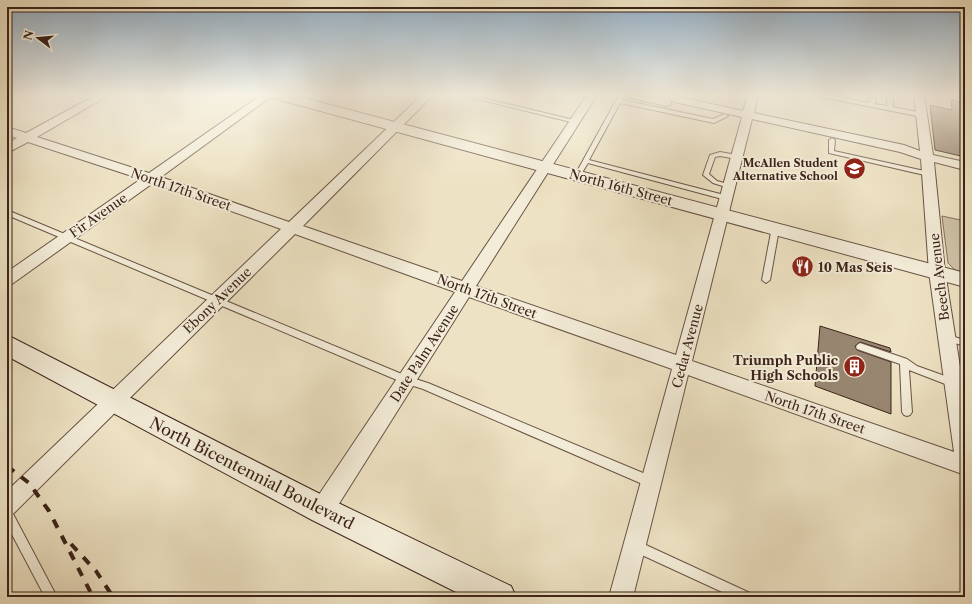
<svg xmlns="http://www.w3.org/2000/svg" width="972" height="604" font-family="'Libre Caslon Text',serif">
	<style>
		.green { fill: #cfc2a6; stroke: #857260 }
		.building { fill: #988671; stroke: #3b2319 }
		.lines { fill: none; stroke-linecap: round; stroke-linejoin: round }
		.service-casing { stroke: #685344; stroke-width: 2 }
		.minor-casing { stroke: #685344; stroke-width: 2 }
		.tertiary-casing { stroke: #685344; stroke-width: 2 }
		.secondary-casing { stroke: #3b2319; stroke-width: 2 }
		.service { fill: #f3ecd8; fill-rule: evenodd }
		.minor { fill: #f3ecd8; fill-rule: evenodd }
		.tertiary { fill: #f3ecd8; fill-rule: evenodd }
		.secondary { fill: #f3ecd8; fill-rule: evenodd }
		.rail { stroke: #3b2319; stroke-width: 4; stroke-dasharray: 9 9; stroke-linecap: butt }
		.labels { text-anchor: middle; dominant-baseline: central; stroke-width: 4; stroke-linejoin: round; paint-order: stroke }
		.far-poi-label { font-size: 11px; font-weight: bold; fill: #3b2319; stroke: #f3ecd8; text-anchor: end }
		.street-label { font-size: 13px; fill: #3b2319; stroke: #f3ecd8 }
		.poi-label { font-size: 13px; font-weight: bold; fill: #3b2319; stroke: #f3ecd8; text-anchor: start }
		.near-street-label { font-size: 16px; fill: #3b2319; stroke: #f3ecd8 }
	</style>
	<rect width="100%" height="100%" fill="#ede2c3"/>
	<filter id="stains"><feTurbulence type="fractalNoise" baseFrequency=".005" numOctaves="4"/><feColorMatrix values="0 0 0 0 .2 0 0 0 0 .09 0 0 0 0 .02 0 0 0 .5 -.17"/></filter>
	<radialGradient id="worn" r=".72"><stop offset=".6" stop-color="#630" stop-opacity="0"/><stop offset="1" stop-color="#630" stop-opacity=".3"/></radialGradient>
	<polygon class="green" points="942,216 965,221 965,272 955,270 948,263"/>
	<g class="building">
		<polygon points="951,100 965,103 965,157 935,150 930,105 952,110"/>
		<polygon points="820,326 890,348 891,352 860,342 855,346 857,350 891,362 891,414 815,386"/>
	</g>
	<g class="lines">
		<defs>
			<g id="service">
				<polygon points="461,95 470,95 578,121 575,123"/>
				<polygon points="619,95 625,95 622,100 713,119 725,114 728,116 714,123 620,103 589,160 728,196 728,200 726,200 588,163 580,176 576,176 575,175"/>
				<polygon points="819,95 829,95 869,103 869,95 875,95 875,104 887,106 887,95 893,95 893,107 922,113 925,115 922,117 822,97"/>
				<polygon points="956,95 965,96 965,100 957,96"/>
				<polygon points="832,138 835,140 834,151 929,172 932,174 929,176 829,153 829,140"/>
				<polygon points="720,152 737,155 740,157 737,159 720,156 715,157 709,174 717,181 731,185 731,187 729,188 713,183 703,175 710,155"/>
				<polygon points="7,210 409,377 428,383 655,478 656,482 655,486 651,487 647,486 423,389 404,383 7,215"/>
				<polygon points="772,227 778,227 779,229 770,280 766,283 762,280"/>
				<polygon points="947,335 965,340 965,346 944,340 943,338 944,336"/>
				<polygon points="860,343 907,359 917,366 956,380 958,383 956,386 953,387 909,370 912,412 910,415 907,416 904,415 902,412 900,364 857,349 856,347 857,345"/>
				<polygon points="7,509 11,510 57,597 45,597 7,525"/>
				<polygon points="635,540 750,593 752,597 733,597 631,550 629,546 631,542"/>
			</g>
			<path id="minor" d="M 96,95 L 109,95 L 37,137 L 149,173 L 261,95 L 273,95 L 161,177 L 289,222 L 422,95 L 433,95 L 303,226 L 462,281 L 587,95 L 597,95 L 476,286 L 676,355 L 742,117 L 670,101 L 671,103 L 670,105 L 666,106 L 626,97 L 625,95 L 653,97 L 652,95 L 671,95 L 743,111 L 748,95 L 758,95 L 754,113 L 904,145 L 920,151 L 914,95 L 924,95 L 933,155 L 965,162 L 965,170 L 934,162 L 945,272 L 965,398 L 965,475 L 688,375 L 633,597 L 609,597 L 672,369 L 469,297 L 330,518 L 322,521 L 314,518 L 311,510 L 314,502 L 455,292 L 295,234 L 14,513 L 7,517 L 7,491 L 281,229 L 153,183 L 12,284 L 7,286 L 7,272 L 141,179 L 28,142 L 7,153 L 7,144 L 17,138 L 7,135 L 7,127 L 26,133 ZM 752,119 L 900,152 L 921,159 L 929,272 L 954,452 L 692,361 Z"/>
			<polygon id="tertiary" points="271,95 293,95 965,273 965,287 273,98"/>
			<polygon id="secondary" points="7,335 332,500 511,586 516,597 466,597 312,520 7,356"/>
		</defs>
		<use href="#service" class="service-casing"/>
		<use href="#minor" class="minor-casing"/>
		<use href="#tertiary" class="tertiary-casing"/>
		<use href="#secondary" class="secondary-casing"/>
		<use href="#service" class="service"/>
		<use href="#minor" class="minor"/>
		<use href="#tertiary" class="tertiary"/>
		<use href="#secondary" class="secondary"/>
		<g class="rail">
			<polyline points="7,466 29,483 49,511 93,597"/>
			<polyline points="71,544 96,571 113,597"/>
		</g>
	</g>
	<linearGradient id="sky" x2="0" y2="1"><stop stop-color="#91acc2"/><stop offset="0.53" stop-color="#f7f2e4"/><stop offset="1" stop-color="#f7f2e4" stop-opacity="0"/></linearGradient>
	<rect width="972" height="179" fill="url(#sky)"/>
	<defs>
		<symbol id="school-disc" viewBox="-11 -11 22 22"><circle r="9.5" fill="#8f2418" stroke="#f3ecd8"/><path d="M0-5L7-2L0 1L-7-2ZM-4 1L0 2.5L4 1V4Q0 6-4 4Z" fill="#fff"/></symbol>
		<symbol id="restaurant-disc" viewBox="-11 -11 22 22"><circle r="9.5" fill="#8f2418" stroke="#f3ecd8"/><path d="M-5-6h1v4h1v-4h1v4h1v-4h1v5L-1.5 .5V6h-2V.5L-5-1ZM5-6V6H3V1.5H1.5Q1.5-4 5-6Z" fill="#fff"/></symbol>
		<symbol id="building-disc" viewBox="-11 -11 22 22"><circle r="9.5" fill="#8f2418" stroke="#f3ecd8"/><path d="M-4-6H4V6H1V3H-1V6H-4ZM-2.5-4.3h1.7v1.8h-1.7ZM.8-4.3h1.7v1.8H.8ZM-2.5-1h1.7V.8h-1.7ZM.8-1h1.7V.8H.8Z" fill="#fff"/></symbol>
	</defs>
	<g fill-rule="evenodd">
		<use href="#school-disc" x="842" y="156" width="25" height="25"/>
		<use href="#restaurant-disc" x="790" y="254" width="25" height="25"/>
		<use href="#building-disc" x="842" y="354" width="25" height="25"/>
	</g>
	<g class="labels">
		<g class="far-poi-label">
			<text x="838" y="163">McAllen Student<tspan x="838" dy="13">Alternative School</tspan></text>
		</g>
		<g class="street-label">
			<text transform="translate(621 187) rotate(15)">North 16th Street</text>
			<text transform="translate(181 189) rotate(19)">North 17th Street</text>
			<text transform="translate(98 215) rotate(-35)">Fir Avenue</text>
			<text transform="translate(939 277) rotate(-97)">Beech Avenue</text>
			<text transform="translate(487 296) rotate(20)">North 17th Street</text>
			<text transform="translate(217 300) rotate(-44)">Ebony Avenue</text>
			<text transform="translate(687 346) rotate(-75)">Cedar Avenue</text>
			<text transform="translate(424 353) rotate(-57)">Date Palm Avenue</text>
			<text transform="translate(815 412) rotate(19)">North 17th Street</text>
		</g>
		<g class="poi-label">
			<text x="818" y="267">10 Mas Seis</text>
			<text x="838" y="360" text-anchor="end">Triumph Public<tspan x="838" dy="15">High Schools</tspan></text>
		</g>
		<g class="near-street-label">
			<text transform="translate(252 473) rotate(27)">North Bicentennial Boulevard</text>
		</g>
	</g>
	<rect width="972" height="604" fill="none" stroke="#ede2c3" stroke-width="24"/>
	<rect x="8" y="8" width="956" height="588" fill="none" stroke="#3b2319" stroke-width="2"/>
	<rect x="12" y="12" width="948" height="580" fill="none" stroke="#3b2319"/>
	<g transform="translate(38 38) rotate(286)" stroke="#f3ecd8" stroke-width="3" paint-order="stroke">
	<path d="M0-3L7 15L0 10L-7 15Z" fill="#3b2319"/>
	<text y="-6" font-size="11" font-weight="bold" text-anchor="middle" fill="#3b2319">N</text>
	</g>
	<rect width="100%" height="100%" filter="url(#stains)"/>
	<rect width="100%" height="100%" fill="url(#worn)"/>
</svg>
